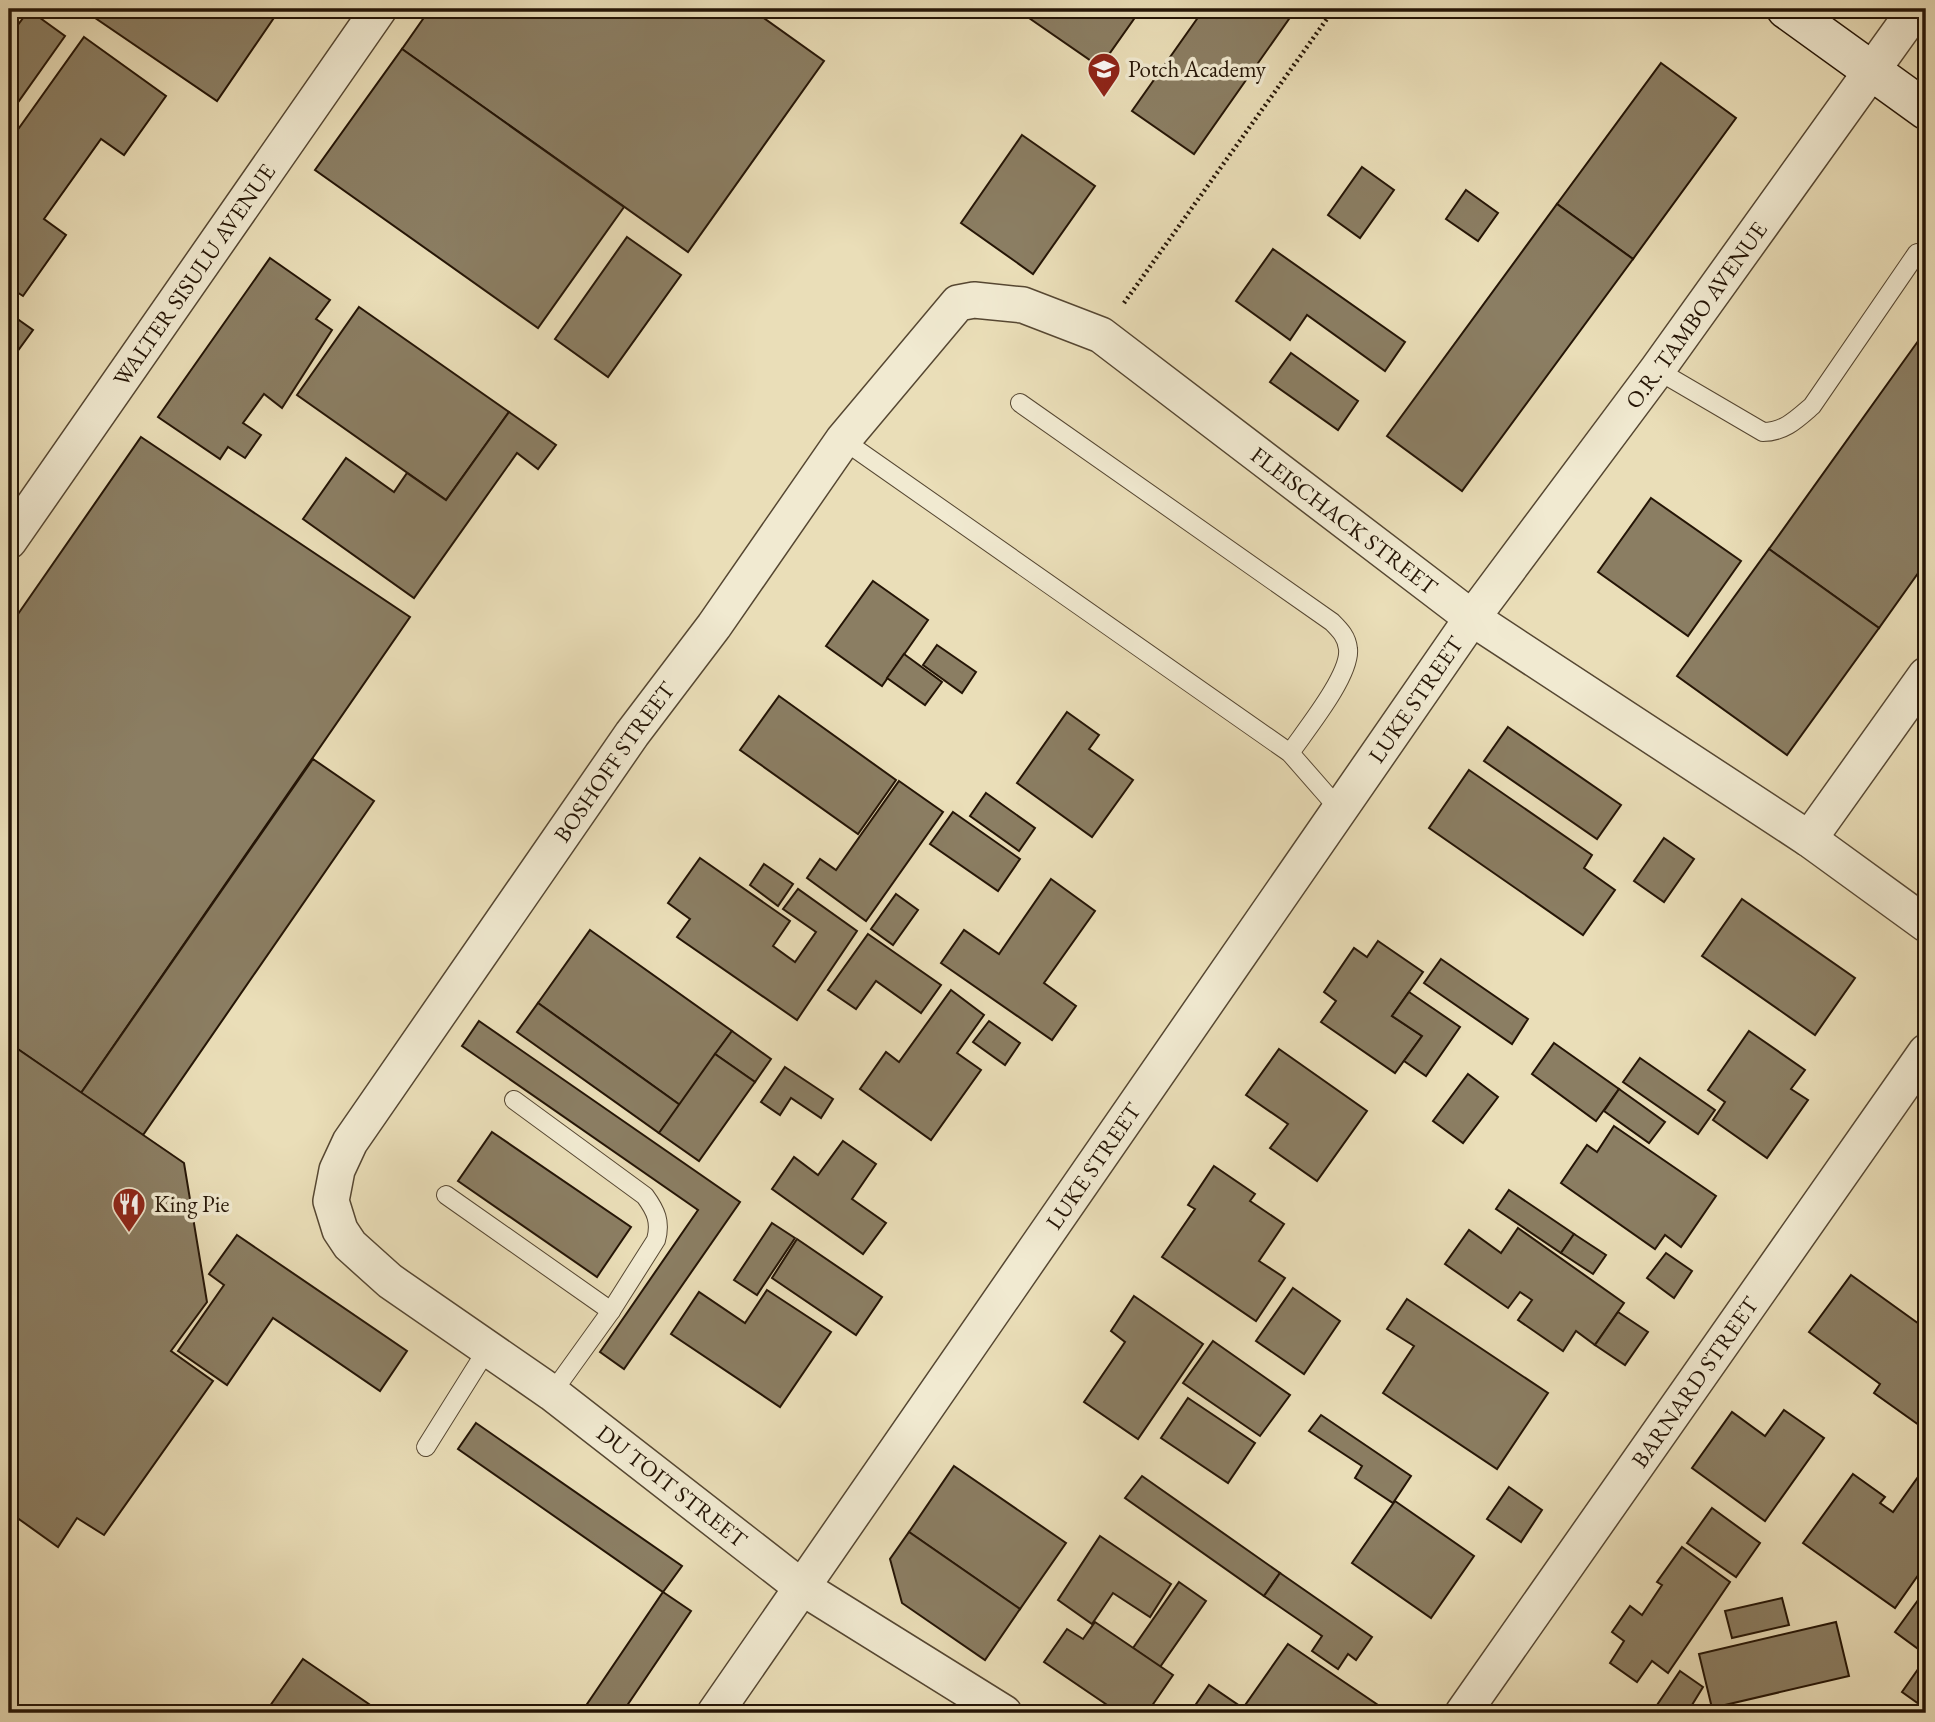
<svg xmlns="http://www.w3.org/2000/svg" width="1935" height="1722" font-family="'EB Garamond',serif">
	<style>
		.building { fill: #8b7e63; stroke: #251506; stroke-width: 2 }
		.lines { fill: none; stroke-linecap: round; stroke-linejoin: round }
		.lane-casing { stroke: #564732; stroke-width: 20 }
		.street-casing { stroke: #564732; stroke-width: 38 }
		.secondary-casing { stroke: #251506; stroke-width: 41 }
		.path { stroke: #251506; stroke-width: 4.5; stroke-dasharray: 2 3.5; stroke-linecap: butt }
		.lane { stroke: #f1ead1; stroke-width: 18 }
		.street { stroke: #f1ead1; stroke-width: 35 }
		.secondary { stroke: #f1ead1; stroke-width: 38 }
		.labels { text-anchor: middle; dominant-baseline: central; stroke-width: 7; stroke-linejoin: round; paint-order: stroke }
		.poi-label { font-size: 23px; fill: #251506; stroke: #f1ead1; text-anchor: start }
		.street-label { font-size: 23px; fill: #251506; stroke: #f1ead1 }
	</style>
	<rect width="100%" height="100%" fill="#eadeb8"/>
	<filter id="stains"><feTurbulence type="fractalNoise" baseFrequency=".00286" numOctaves="4"/><feColorMatrix values="0 0 0 0 .2 0 0 0 0 .09 0 0 0 0 .02 0 0 0 .5 -.17"/></filter>
	<radialGradient id="worn" r=".72"><stop offset=".6" stop-color="#630" stop-opacity="0"/><stop offset="1" stop-color="#630" stop-opacity=".3"/></radialGradient>
	<g class="building">
		<polygon points="82,9 280,9 217,101"/>
		<polygon points="430,9 751,9 824,61 688,252 402,49"/>
		<polygon points="1035,9 1141,9 1100,67 1029,18"/>
		<polygon points="1204,9 1296,9 1194,154 1132,111"/>
		<polygon points="29,10 65,36 9,115 9,37"/>
		<polygon points="84,37 166,96 124,155 101,139 44,219 66,235 23,296 9,287 9,142"/>
		<polygon points="402,49 624,207 538,328 315,170"/>
		<polygon points="1661,63 1736,118 1633,259 1557,204"/>
		<polygon points="1022,135 1095,186 1033,274 961,223"/>
		<polygon points="1362,167 1394,190 1360,238 1328,215"/>
		<polygon points="1466,190 1498,213 1478,241 1446,219"/>
		<polygon points="1557,204 1633,259 1462,491 1387,436"/>
		<polygon points="627,237 681,275 608,377 555,339"/>
		<polygon points="1273,249 1405,342 1385,371 1307,315 1290,340 1236,301"/>
		<polygon points="270,258 330,300 316,319 332,330 282,408 264,394 243,423 261,435 245,458 228,447 220,459 158,417"/>
		<polygon points="359,307 509,412 446,500 297,395"/>
		<polygon points="9,313 33,330 9,363"/>
		<polygon points="1926,330 1926,562 1879,628 1769,549"/>
		<polygon points="1291,353 1358,401 1338,430 1270,382"/>
		<polygon points="509,412 556,445 538,469 517,453 414,598 303,519 346,458 394,492 407,473 446,500"/>
		<polygon points="141,437 410,617 81,1093 9,1043 9,627"/>
		<polygon points="1651,498 1741,561 1688,636 1598,572"/>
		<polygon points="1769,549 1879,628 1787,755 1677,676"/>
		<polygon points="873,581 928,620 882,686 826,646"/>
		<polygon points="937,645 976,672 962,693 923,665"/>
		<polygon points="904,654 942,682 925,705 887,678"/>
		<polygon points="779,696 896,780 858,834 740,750"/>
		<polygon points="1067,712 1099,735 1089,749 1133,780 1092,837 1017,783"/>
		<polygon points="1508,727 1621,805 1597,839 1484,761"/>
		<polygon points="313,759 374,801 143,1135 81,1093"/>
		<polygon points="1469,770 1592,855 1584,868 1615,890 1583,935 1429,828"/>
		<polygon points="899,781 943,812 866,921 807,878 820,859 836,870"/>
		<polygon points="986,793 1035,828 1019,851 970,816"/>
		<polygon points="953,812 1020,859 998,891 930,844"/>
		<polygon points="1664,838 1694,859 1664,902 1634,881"/>
		<polygon points="700,858 790,921 773,946 795,962 816,932 783,909 798,889 857,931 797,1020 677,937 690,919 668,903"/>
		<polygon points="764,864 793,884 778,906 750,885"/>
		<polygon points="1051,879 1095,911 1044,983 1076,1006 1052,1040 941,963 964,930 999,954"/>
		<polygon points="896,894 918,910 893,945 871,929"/>
		<polygon points="1742,899 1855,978 1815,1035 1702,956"/>
		<polygon points="590,930 732,1031 680,1105 538,1003"/>
		<polygon points="868,934 941,985 921,1013 876,981 856,1009 828,990"/>
		<polygon points="1378,941 1423,972 1392,1016 1422,1036 1395,1073 1321,1022 1336,1001 1324,992 1354,948 1367,957"/>
		<polygon points="1441,959 1528,1019 1512,1044 1424,983"/>
		<polygon points="951,990 984,1015 957,1053 981,1070 931,1140 860,1089 886,1052 899,1062"/>
		<polygon points="1409,992 1460,1027 1426,1076 1404,1061 1422,1036 1392,1016"/>
		<polygon points="538,1003 680,1105 659,1133 517,1032"/>
		<polygon points="479,1021 740,1202 624,1369 600,1352 698,1210 462,1046"/>
		<polygon points="989,1021 1020,1043 1005,1065 973,1042"/>
		<polygon points="732,1031 771,1059 755,1082 715,1054"/>
		<polygon points="1749,1031 1805,1070 1791,1089 1808,1100 1767,1158 1713,1120 1725,1102 1708,1090"/>
		<polygon points="9,1043 184,1163 207,1302 171,1351 213,1381 104,1535 77,1518 58,1547 9,1512"/>
		<polygon points="1554,1043 1619,1089 1596,1121 1532,1074"/>
		<polygon points="1279,1049 1367,1111 1317,1181 1270,1148 1288,1124 1246,1095"/>
		<polygon points="715,1054 755,1082 699,1161 659,1133"/>
		<polygon points="1640,1058 1715,1110 1698,1134 1623,1082"/>
		<polygon points="785,1067 833,1099 821,1118 791,1098 780,1115 761,1102"/>
		<polygon points="1468,1074 1498,1097 1463,1143 1433,1121"/>
		<polygon points="1619,1089 1665,1122 1649,1143 1604,1111"/>
		<polygon points="1614,1126 1716,1196 1681,1247 1665,1235 1655,1249 1561,1183 1587,1145 1597,1152"/>
		<polygon points="492,1132 631,1227 597,1277 458,1181"/>
		<polygon points="843,1141 876,1164 852,1199 886,1223 863,1254 772,1189 794,1157 818,1175"/>
		<polygon points="1214,1166 1255,1194 1250,1201 1284,1224 1259,1261 1285,1278 1256,1321 1162,1257 1195,1209 1188,1205"/>
		<polygon points="1509,1190 1574,1234 1561,1253 1496,1209"/>
		<polygon points="772,1223 795,1238 757,1295 734,1280"/>
		<polygon points="1518,1228 1624,1303 1595,1345 1576,1331 1563,1351 1518,1320 1532,1300 1520,1292 1508,1308 1445,1264 1469,1230 1501,1253"/>
		<polygon points="1574,1234 1606,1255 1593,1274 1561,1253"/>
		<polygon points="237,1235 407,1351 380,1391 273,1318 227,1385 178,1351 224,1285 209,1274"/>
		<polygon points="797,1239 882,1297 856,1335 772,1278"/>
		<polygon points="1666,1253 1692,1271 1674,1298 1647,1278"/>
		<polygon points="1851,1275 1926,1329 1926,1430 1874,1393 1880,1384 1809,1332"/>
		<polygon points="1293,1288 1340,1321 1304,1374 1256,1341"/>
		<polygon points="767,1290 831,1332 780,1407 671,1334 699,1292 745,1323"/>
		<polygon points="1134,1296 1203,1344 1138,1439 1084,1402 1125,1342 1111,1331"/>
		<polygon points="1407,1299 1548,1393 1497,1469 1383,1393 1414,1346 1387,1329"/>
		<polygon points="1618,1312 1648,1332 1625,1365 1595,1345"/>
		<polygon points="1213,1341 1290,1395 1260,1436 1183,1383"/>
		<polygon points="1188,1398 1255,1443 1228,1483 1161,1438"/>
		<polygon points="1784,1410 1824,1438 1765,1521 1692,1468 1732,1412 1765,1436"/>
		<polygon points="1321,1415 1411,1476 1393,1503 1355,1478 1362,1466 1309,1431"/>
		<polygon points="476,1423 682,1566 663,1592 458,1449"/>
		<polygon points="954,1466 1066,1543 1020,1609 909,1532"/>
		<polygon points="1853,1474 1885,1497 1880,1503 1893,1512 1918,1477 1926,1483 1926,1564 1895,1608 1803,1543"/>
		<polygon points="1142,1476 1280,1573 1264,1596 1125,1498"/>
		<polygon points="1509,1487 1542,1510 1521,1542 1487,1519"/>
		<polygon points="1395,1501 1474,1556 1431,1618 1352,1563"/>
		<polygon points="1712,1508 1760,1543 1736,1577 1687,1543"/>
		<polygon points="909,1532 1020,1609 985,1660 902,1603 890,1559"/>
		<polygon points="1100,1536 1171,1584 1150,1617 1113,1593 1092,1624 1058,1600"/>
		<polygon points="1682,1547 1730,1582 1668,1673 1652,1661 1637,1682 1610,1663 1624,1641 1612,1632 1630,1606 1642,1615 1662,1585 1657,1582"/>
		<polygon points="1280,1573 1372,1637 1356,1660 1348,1654 1338,1669 1312,1651 1322,1636 1264,1596"/>
		<polygon points="1179,1582 1206,1601 1160,1667 1133,1648"/>
		<polygon points="1926,1589 1926,1644 1921,1651 1895,1632"/>
		<polygon points="663,1592 691,1611 622,1713 581,1713"/>
		<polygon points="1782,1598 1789,1625 1732,1638 1725,1611"/>
		<polygon points="1095,1622 1173,1675 1147,1713 1119,1713 1044,1662 1067,1629 1083,1639"/>
		<polygon points="1836,1622 1849,1676 1712,1708 1699,1654"/>
		<polygon points="1288,1644 1378,1705 1372,1713 1190,1713 1209,1685 1243,1708"/>
		<polygon points="303,1659 382,1713 265,1713"/>
		<polygon points="1923,1662 1926,1664 1926,1709 1902,1692"/>
		<polygon points="1680,1671 1703,1687 1692,1705 1704,1713 1656,1713 1653,1711"/>
	</g>
	<g class="lines">
		<defs>
			<g id="lane">
				<path d="M 1657,370 L 1763,432 C 1784,432 1797,419 1812,406 L 1917,253"/>
				<path d="M 1020,403 L 1332,622 C 1340,630 1347,637 1348,649 C 1351,675 1305,731 1290,753"/>
				<polyline points="843,440 1290,753 1339,809"/>
				<path d="M 514,1100 L 645,1196 C 656,1211 661,1222 656,1240 L 611,1311 L 552,1393"/>
				<polyline points="446,1195 611,1311"/>
				<polyline points="426,1447 488,1348"/>
			</g>
			<g id="street">
				<path id="s1" d="M 9,541 L 379,9"/>
				<polyline points="1809,839 1926,675"/>
				<path id="s2" d="M 715,1713 L 1472,618 L 1657,370 L 1916,9"/>
				<path id="s3" d="M 1004,1713 L 800,1586 L 552,1393 L 390,1281 L 350,1245 L 340,1230 L 331,1201 L 337,1170 L 350,1142 L 632,734 L 714,626 L 843,440 L 958,303 L 974,300 L 1023,305 L 1101,335 L 1472,618 L 1809,839 L 1926,924"/>
				<path id="s4" d="M 1463,1713 L 1926,1052"/>
			</g>
			<polyline id="secondary" points="1786,9 1926,110"/>
		</defs>
		<use href="#lane" class="lane-casing"/>
		<use href="#street" class="street-casing"/>
		<use href="#secondary" class="secondary-casing"/>
		<polyline class="path" points="1124,303 1334,9"/>
		<use href="#lane" class="lane"/>
		<use href="#street" class="street"/>
		<use href="#secondary" class="secondary"/>
	</g>
	<defs>
		<symbol id="school-pin" viewBox="-11 -11 22 30"><path d="M0 17L-7.5 6A9.5 9.5 0 1 1 7.5 6Z" fill="#8f2418" stroke="#f1ead1"/><path d="M0-5L7-2L0 1L-7-2ZM-4 1L0 2.5L4 1V4Q0 6-4 4Z" fill="#fff"/></symbol>
		<symbol id="restaurant-pin" viewBox="-11 -11 22 30"><path d="M0 17L-7.5 6A9.5 9.5 0 1 1 7.5 6Z" fill="#8f2418" stroke="#f1ead1"/><path d="M-5-6h1v4h1v-4h1v4h1v-4h1v5L-1.5 .5V6h-2V.5L-5-1ZM5-6V6H3V1.5H1.5Q1.5-4 5-6Z" fill="#fff"/></symbol>
	</defs>
	<g fill-rule="evenodd">
		<use href="#school-pin" x="1085" y="50" width="38" height="52"/>
		<use href="#restaurant-pin" x="110" y="1185" width="38" height="52"/>
	</g>
	<g class="labels">
		<g class="poi-label">
			<text x="1128" y="69">Potch Academy</text>
			<text x="154" y="1204">King Pie</text>
		</g>
		<g class="street-label">
			<text stroke="none"><textPath href="#s1" startOffset="324">WALTER SISULU AVENUE</textPath></text>
			<text stroke="none"><textPath href="#s2" startOffset="1708">O.R. TAMBO AVENUE</textPath></text>
			<text stroke="none"><textPath href="#s3" startOffset="2408">FLEISCHACK STREET</textPath></text>
			<text stroke="none"><textPath href="#s2" startOffset="1232">LUKE STREET</textPath></text>
			<text stroke="none"><textPath href="#s3" startOffset="1379">BOSHOFF STREET</textPath></text>
			<text stroke="none"><textPath href="#s2" startOffset="665">LUKE STREET</textPath></text>
			<text stroke="none"><textPath href="#s4" startOffset="404">BARNARD STREET</textPath></text>
			<text transform="translate(672 1486) rotate(38)">DU TOIT STREET</text>
		</g>
	</g>
	<rect width="1935" height="1722" fill="none" stroke="#eadeb8" stroke-width="35"/>
	<rect x="10" y="10" width="1914" height="1701" fill="none" stroke="#251506" stroke-width="3.5"/>
	<rect x="18" y="18" width="1900" height="1687" fill="none" stroke="#251506" stroke-width="2"/>
	<rect width="100%" height="100%" filter="url(#stains)"/>
	<rect width="100%" height="100%" fill="url(#worn)"/>
</svg>
